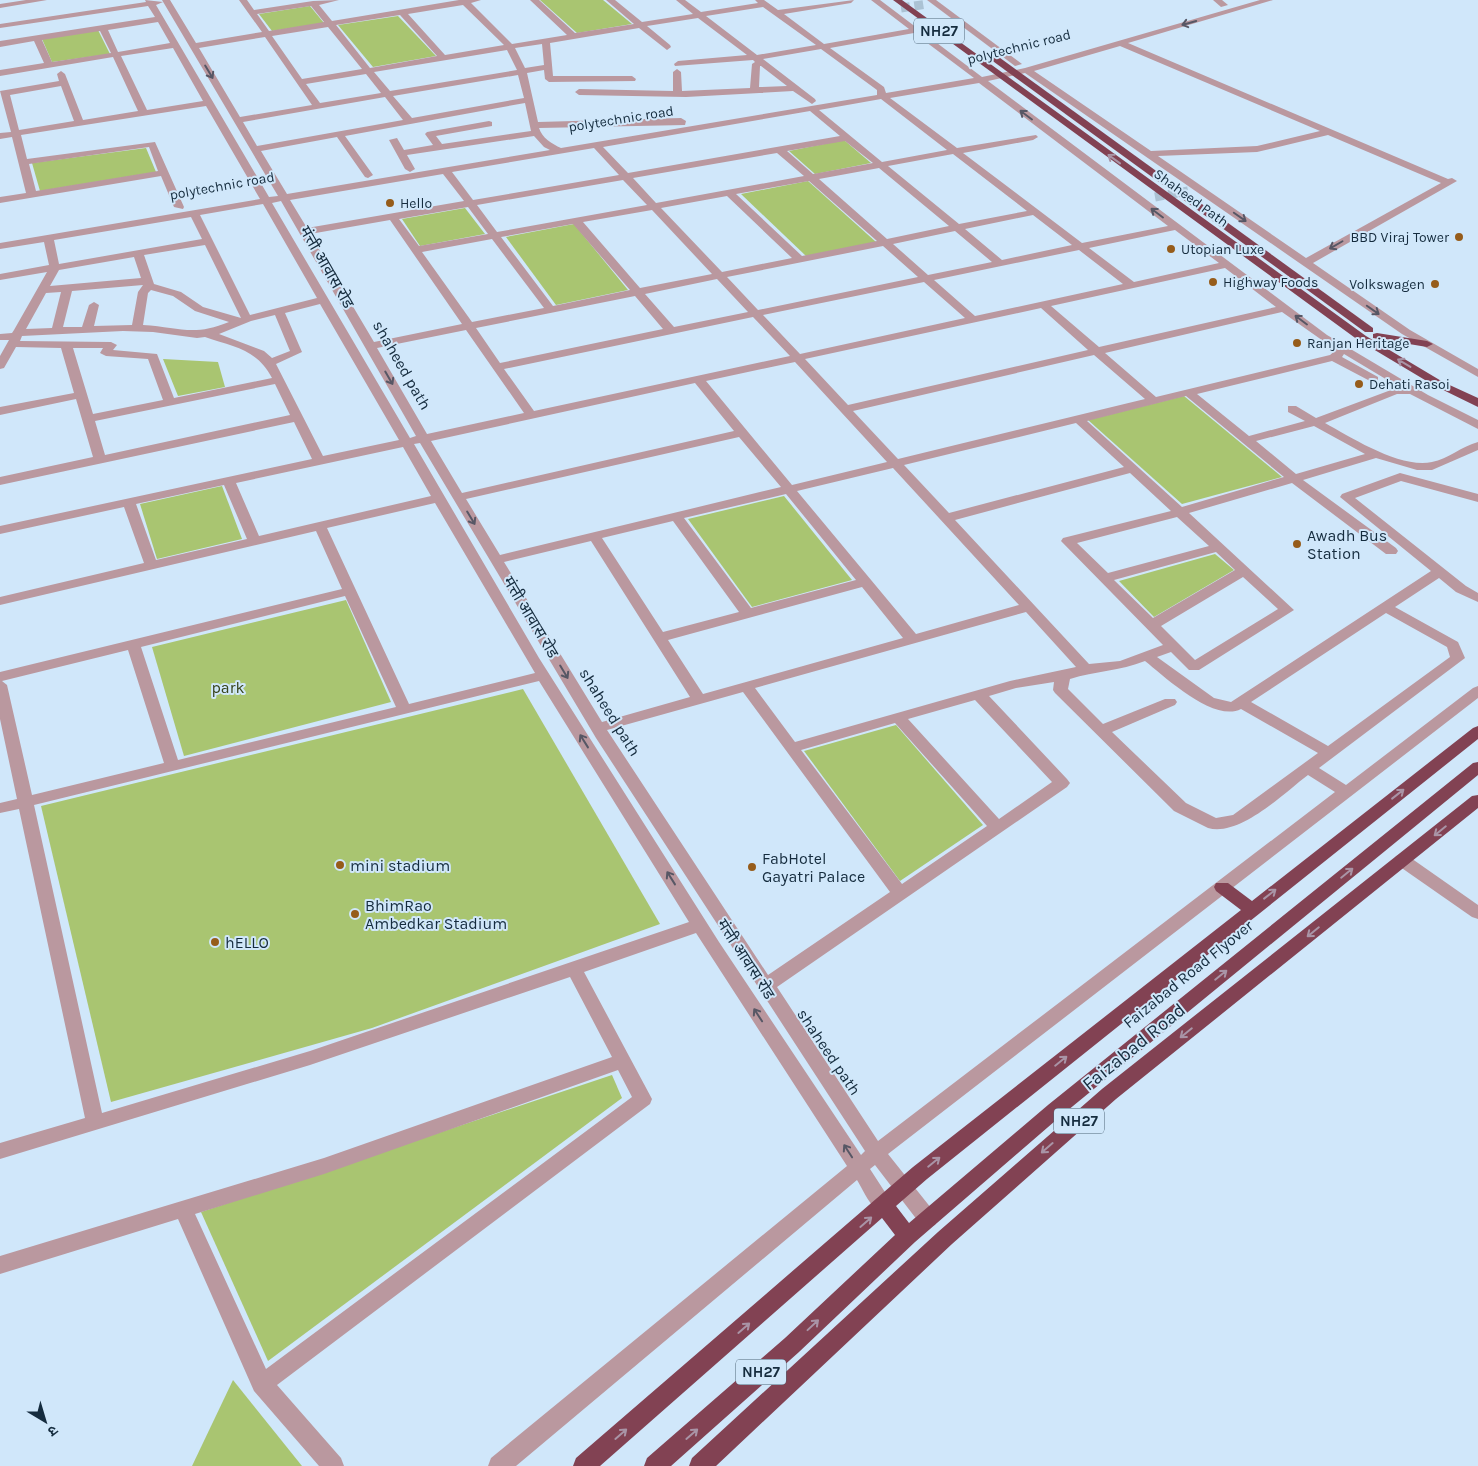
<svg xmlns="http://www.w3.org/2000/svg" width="1478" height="1466" font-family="Karla,'Noto Sans Devanagari',sans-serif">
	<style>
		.green { fill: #a9c571 }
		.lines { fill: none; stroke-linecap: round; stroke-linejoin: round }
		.minor-tunnel { stroke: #abc2d4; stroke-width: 9; stroke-dasharray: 9 4.5; stroke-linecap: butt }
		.minor { fill: #ba989f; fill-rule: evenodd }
		.highway { fill: #824253; fill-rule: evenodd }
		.oneway { stroke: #575765 }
		.oneway2 { stroke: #a994a6 }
		.poi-dot { fill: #965c1a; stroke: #d0e7fa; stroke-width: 2 }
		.labels { text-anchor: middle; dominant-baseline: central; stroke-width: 4; stroke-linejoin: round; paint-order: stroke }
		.far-street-label { font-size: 14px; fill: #152c3e; stroke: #d0e7fa }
		.far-poi-label { font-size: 14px; fill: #152c3e; stroke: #d0e7fa; text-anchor: start }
		.shield { fill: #d0e7fa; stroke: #4d6476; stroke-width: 1 }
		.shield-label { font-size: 15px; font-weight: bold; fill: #152c3e }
		.street-label { font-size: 16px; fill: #152c3e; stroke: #d0e7fa }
		.poi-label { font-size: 16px; fill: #152c3e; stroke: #d0e7fa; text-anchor: start }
		.park-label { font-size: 16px; fill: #36431a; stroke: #d0e7fa }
		.near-street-label { font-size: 19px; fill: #152c3e; stroke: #d0e7fa }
	</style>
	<rect width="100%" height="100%" fill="#d0e7fa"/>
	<g class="green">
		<polygon points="540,0 603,0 632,24 577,33"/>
		<polygon points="310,6 324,23 272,31 259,14"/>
		<polygon points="398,16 436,56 373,67 338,25"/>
		<polygon points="98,30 110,54 52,62 42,39"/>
		<polygon points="844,140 871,163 815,174 789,151"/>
		<polygon points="146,148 156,172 40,191 32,163"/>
		<polygon points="808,181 876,242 806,256 741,194"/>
		<polygon points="465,208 485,234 420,246 402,219"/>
		<polygon points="574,224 628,290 556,305 506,237"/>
		<polygon points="163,359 218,362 225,387 178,396"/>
		<polygon points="1184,396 1282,477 1182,504 1088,420"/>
		<polygon points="222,486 242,539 157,559 140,504"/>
		<polygon points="784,496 852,580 752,607 688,519"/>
		<polygon points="1215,554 1234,570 1154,617 1119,581"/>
		<polygon points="346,600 391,702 184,756 152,647"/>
		<polygon points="523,689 660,924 372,1028 111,1102 41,806"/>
		<polygon points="896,725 983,825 900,881 804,751"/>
		<polygon points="612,1075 622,1098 268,1361 201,1212"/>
		<polygon points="233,1380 302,1466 192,1466"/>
	</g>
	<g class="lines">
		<g class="minor-tunnel">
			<polyline points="901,8 927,4"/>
			<polyline points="1155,197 1188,191"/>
		</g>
		<g class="minor">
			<polygon points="26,0 47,0 0,8 0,4"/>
			<path d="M 145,0 L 163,2 L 156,5 L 269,197 L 278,196 L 162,0 L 170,0 L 196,43 L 262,32 L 239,0 L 247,0 L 254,10 L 313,1 L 339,0 L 319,5 L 332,21 L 459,0 L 481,0 L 471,3 L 512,44 L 567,35 L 530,0 L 539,0 L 575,33 L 634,24 L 606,0 L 615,0 L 642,22 L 693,14 L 676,0 L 685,0 L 701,12 L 758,3 L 755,0 L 764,0 L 778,10 L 854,0 L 851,3 L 784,14 L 824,44 L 909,29 L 871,0 L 880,0 L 982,77 L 1025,68 L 1260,0 L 1273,0 L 1128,43 L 1448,179 L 1452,178 L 1457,181 L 1313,263 L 1410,330 L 1478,369 L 1478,377 L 1402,334 L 1025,73 L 988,81 L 1327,335 L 1428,395 L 1478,420 L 1478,429 L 1410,394 L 1397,394 L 1325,423 C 1352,438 1401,469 1432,462 C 1448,459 1462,446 1478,442 L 1478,450 L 1432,470 L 1417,470 L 1376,458 L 1303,480 L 1396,548 L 1398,551 L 1396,554 L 1386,554 L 1292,483 L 1189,513 L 1294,610 L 1199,670 L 1189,670 L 1171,652 L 1157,657 L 1214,698 L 1231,702 L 1431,571 L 1340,497 L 1342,494 L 1400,473 L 1478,494 L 1478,502 L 1401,481 L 1355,498 L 1466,586 L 1478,593 L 1478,602 L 1456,592 L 1439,578 L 1395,607 L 1458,642 L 1465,658 L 1319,768 L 1346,785 L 1473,688 L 1478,686 L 1478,698 L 888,1154 L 935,1213 L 938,1219 L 935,1225 L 928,1227 L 921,1225 L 875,1165 L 870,1169 L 894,1206 L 891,1212 C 874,1218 865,1193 857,1180 L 516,1466 L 488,1466 L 491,1458 L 847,1166 L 696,933 L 584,972 L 652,1099 L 650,1104 L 277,1385 L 341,1458 L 344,1466 L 319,1466 L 254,1391 L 178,1219 L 0,1274 L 0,1256 L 324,1158 L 612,1057 L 570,977 L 310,1065 L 0,1159 L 0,1143 L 85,1118 L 19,809 L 0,813 L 0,803 L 17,799 L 0,719 L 0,672 L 342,589 L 316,531 L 0,605 L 0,597 L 144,563 L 124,507 L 0,534 L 0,526 L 312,459 L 294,422 L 0,485 L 0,477 L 93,457 L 76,399 L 0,415 L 0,407 L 74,393 L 61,348 L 16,347 L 4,368 L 0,369 L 0,356 L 9,340 L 0,340 L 0,334 L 12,333 L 14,330 L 47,272 L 0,280 L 0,274 L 49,265 L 44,242 L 0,249 L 0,243 L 260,199 L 206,106 L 21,135 L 27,159 L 155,142 L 184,207 L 183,209 L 174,207 L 161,176 L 0,203 L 0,197 L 26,193 L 12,137 L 0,139 L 0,133 L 11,132 L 0,91 L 59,81 L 57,74 L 61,71 L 65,74 L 83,120 L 138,111 L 113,57 L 0,76 L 0,70 L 44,63 L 34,41 L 0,47 L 0,41 L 155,17 L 148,6 L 0,28 L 0,24 L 146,2 ZM 463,5 L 504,45 L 445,55 L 408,14 ZM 311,6 L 324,22 L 269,31 L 257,14 ZM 763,7 L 816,45 L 757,55 L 706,16 ZM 400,15 L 437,56 L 370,68 L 336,25 ZM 698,18 L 747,55 L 678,61 L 674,64 L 675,66 L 753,60 L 755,62 L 752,64 L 750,88 L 682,91 L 681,72 L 677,69 L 673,72 L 673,91 L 579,89 L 575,92 L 579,95 L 686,97 L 793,91 L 812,104 L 816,101 L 815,99 L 763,59 L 821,49 L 877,90 L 877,95 L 561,148 C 552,144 542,138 539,128 L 685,125 L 686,121 L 681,118 L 538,122 L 527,73 L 544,70 L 545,79 L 549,82 L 635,81 L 636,79 L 632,76 L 553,76 L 550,43 L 639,28 L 667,50 L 671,47 L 670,45 L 647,26 ZM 158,22 L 170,43 L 118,52 L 108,30 ZM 328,27 L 362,69 L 302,79 L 272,36 ZM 100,31 L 111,53 L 52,62 L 42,40 ZM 914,33 L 974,78 L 886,93 L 884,87 L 830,48 ZM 265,37 L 312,105 L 240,117 L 199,48 ZM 542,44 L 544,65 L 525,68 L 515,48 ZM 1120,46 L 1320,131 L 1257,146 L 1151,151 L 1034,71 ZM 173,48 L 203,101 L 147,110 L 121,56 ZM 507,50 L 517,70 L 390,91 L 374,72 ZM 760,66 L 761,66 L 787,86 L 759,87 ZM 366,74 L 381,93 L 320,103 L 306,84 ZM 518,75 L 524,98 L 412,118 L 393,96 ZM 979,83 L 1168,226 L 1082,243 L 963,153 L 1033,140 L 1038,137 L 1036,135 L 957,148 L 890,98 ZM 61,86 L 74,121 L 19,130 L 10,95 ZM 385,97 L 403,120 L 257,146 L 243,122 ZM 881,99 L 947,150 L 882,162 L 819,110 ZM 525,103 L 531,131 L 442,144 L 436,136 L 492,126 L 492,122 L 489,121 L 427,132 L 425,134 L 433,145 L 404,150 L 397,138 L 389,140 L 405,169 L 410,172 L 415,169 L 407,155 L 534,136 L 544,147 L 550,150 L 287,194 L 261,151 L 337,137 L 365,177 L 368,178 L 373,175 L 345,136 ZM 810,111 L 840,136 L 628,173 L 603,147 ZM 1328,135 L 1441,183 L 1306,258 L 1158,156 L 1257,152 ZM 845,141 L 873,163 L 813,174 L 787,151 ZM 149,147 L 158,171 L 36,191 L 29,164 ZM 594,148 L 619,175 L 473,200 L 452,172 ZM 777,153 L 804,176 L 656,203 L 633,178 ZM 953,154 L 1027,211 L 959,224 L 888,166 ZM 879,168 L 949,226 L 887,239 L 819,179 ZM 443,174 L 464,201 L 307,228 L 290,200 ZM 623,180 L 647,205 L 497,232 L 477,205 ZM 809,181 L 877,241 L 802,256 L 736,194 ZM 727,196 L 792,258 L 722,272 L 661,208 ZM 281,201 L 416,436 L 410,438 L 272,203 ZM 263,204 L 317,298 L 250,315 L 200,215 ZM 468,207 L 488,234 L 419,246 L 399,219 ZM 652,210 L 712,274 L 640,288 L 583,222 ZM 1033,215 L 1072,245 L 1002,260 L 965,229 ZM 191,217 L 202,239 L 59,264 L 54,240 ZM 390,220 L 462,324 L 374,342 L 310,234 ZM 573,224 L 630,290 L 553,306 L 501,237 ZM 1175,230 L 1219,263 L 1134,282 L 1089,248 ZM 955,231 L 992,262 L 928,275 L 893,244 ZM 492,239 L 544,308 L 472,322 L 422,252 ZM 205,245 L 241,318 L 203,307 L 181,292 L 154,284 L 144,255 ZM 883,246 L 918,277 L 758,310 L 727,277 ZM 1079,250 L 1123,284 L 975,316 L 934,280 ZM 134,257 L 141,278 L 50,286 L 59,270 ZM 1225,268 L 1276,307 L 1099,347 L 1051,306 ZM 717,279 L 748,312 L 674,327 L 645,294 ZM 924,282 L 965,318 L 800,354 L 763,315 ZM 143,285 L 138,292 L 132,325 L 94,326 L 99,305 L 94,302 L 89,305 L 82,327 L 63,327 L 72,291 ZM 151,290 L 173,296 L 195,311 L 229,322 C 193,337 179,327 143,325 L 148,293 ZM 61,292 L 52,328 L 26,329 L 46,293 ZM 635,296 L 663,329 L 500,363 L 476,328 ZM 320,304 L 399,440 L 323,456 L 276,364 L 302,352 L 285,313 ZM 1041,308 L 1088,350 L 848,405 L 805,359 ZM 1282,312 L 1336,350 L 1330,355 L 1156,397 L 1105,353 ZM 275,315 L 290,351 L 272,358 L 264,351 L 219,334 L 251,321 ZM 753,317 L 790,356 L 534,411 L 504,369 ZM 466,330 L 524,413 L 427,434 L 377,348 ZM 123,331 L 153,332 L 197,338 L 205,337 C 234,347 257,349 272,378 L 174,398 L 157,354 L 113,350 L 117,345 L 111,342 L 20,341 L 22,336 ZM 73,348 L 103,348 L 100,353 L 106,356 L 148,359 L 163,400 L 93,414 ZM 1344,354 L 1399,387 L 1316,418 L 1296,406 L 1288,406 L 1288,412 L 1305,421 L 1249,436 L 1197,394 L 1332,361 L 1370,381 L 1378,381 L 1378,377 L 1342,357 ZM 1094,355 L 1145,399 L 898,459 L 853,411 ZM 795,362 L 887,462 L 792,485 L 706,381 ZM 695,383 L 734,431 L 462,493 L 431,441 ZM 275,384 L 290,415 L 105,455 L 95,421 ZM 1186,396 L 1284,477 L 1182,507 L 1087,421 ZM 1076,423 L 1124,467 L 949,513 L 904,465 ZM 1314,426 L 1365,454 L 1296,474 L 1256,441 ZM 739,437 L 781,487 L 500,555 L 466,499 ZM 420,443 L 596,738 L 865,1151 L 861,1155 L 719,942 L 539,658 L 414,444 ZM 403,447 L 431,496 L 259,536 L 236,483 ZM 893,468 L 1019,605 L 916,634 L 797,491 ZM 1130,473 L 1171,511 L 1063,538 L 1061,541 L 1163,645 L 1120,661 L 1089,664 L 955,520 ZM 224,485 L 247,539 L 156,560 L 136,504 ZM 786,494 L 856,580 L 751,608 L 684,518 ZM 435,503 L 535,673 L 409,704 L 327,528 ZM 1177,517 L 1209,546 L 1108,573 L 1077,543 ZM 673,521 L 739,612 L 663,632 L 602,538 ZM 591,541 L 690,697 L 602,722 L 504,562 ZM 1216,552 L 1235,570 L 1153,618 L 1114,580 ZM 1243,577 L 1278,609 L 1195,660 L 1161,626 ZM 862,587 L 903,638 L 703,694 L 668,640 ZM 345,596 L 396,707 L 178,760 L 141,647 ZM 1026,612 L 1076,667 L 1010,681 L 795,742 L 755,688 ZM 1386,613 L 1447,647 L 1450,657 L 1328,746 L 1251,702 ZM 128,650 L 164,763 L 32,795 L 7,685 L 2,681 ZM 1145,661 C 1165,677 1214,723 1241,709 L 1318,753 L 1233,815 L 1216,818 L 1186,803 L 1112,732 L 1175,705 L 1177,702 L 1175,699 L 1165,699 L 1103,724 L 1068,689 L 1070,679 C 1095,671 1120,671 1145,661 ZM 539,681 L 689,922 L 310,1051 L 102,1113 L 34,805 ZM 1054,682 L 1053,690 L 1055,693 L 1174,811 L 1208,828 C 1240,837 1284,793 1308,775 L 1335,792 L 878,1141 L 777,987 L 1067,787 L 1070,783 L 1067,779 L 989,696 L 1016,688 ZM 743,692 L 890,892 L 768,975 L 607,730 ZM 975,700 L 1052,782 L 999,819 L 908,719 ZM 895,723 L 987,826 L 902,884 L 801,750 ZM 618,1070 L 632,1097 L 266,1369 L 195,1214 L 324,1174 Z"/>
			<polygon points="927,0 936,0 1022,64 1015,66"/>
			<polygon points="1213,0 1222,0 1228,5 1221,7"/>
			<polygon points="1402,854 1408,856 1478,905 1478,919 1472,917 1396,864 1394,860 1396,856"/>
		</g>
		<g class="highway">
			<polygon points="893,0 902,0 1366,336 1443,382 1478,398 1478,407 1435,386 1358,340"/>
			<polygon points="990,55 996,55 1373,328 1373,332 1365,332 990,59"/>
			<polygon points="1377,333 1427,341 1433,344 1427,347 1373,338 1373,334"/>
			<polygon points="1478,726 1478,739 927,1179 896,1206 909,1223 1048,1105 1473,763 1478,762 1478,775 1062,1115 915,1242 799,1352 671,1466 644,1466 647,1458 785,1338 895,1235 882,1218 600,1466 573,1466 576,1458 913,1167 1241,910 1216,891 1214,887 1216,883 1228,883 1252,901 1473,728"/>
			<polygon points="1478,795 1478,808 1116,1099 952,1244 716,1466 689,1466 692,1458 938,1232 1102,1089 1472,796"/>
		</g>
	</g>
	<defs><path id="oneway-shaft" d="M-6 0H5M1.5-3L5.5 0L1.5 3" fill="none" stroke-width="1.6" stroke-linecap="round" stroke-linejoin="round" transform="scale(1.25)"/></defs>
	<g class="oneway">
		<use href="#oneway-shaft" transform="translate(1189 23) rotate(164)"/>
		<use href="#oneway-shaft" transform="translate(209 72) rotate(59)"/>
		<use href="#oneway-shaft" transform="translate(1026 115) rotate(-143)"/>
		<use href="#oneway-shaft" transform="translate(1157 213) rotate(-143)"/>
		<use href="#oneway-shaft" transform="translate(1240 217) rotate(35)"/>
		<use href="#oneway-shaft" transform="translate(1336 245) rotate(150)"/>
		<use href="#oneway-shaft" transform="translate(1373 310) rotate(35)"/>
		<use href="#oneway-shaft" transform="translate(1301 320) rotate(-143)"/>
		<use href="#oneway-shaft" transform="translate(389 378) rotate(60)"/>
		<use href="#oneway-shaft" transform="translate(471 518) rotate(59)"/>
		<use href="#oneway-shaft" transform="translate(564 672) rotate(59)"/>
		<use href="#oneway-shaft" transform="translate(584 741) rotate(-122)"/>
		<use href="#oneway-shaft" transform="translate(671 878) rotate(-122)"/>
		<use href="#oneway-shaft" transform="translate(758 1015) rotate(-123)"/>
		<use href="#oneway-shaft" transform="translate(848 1151) rotate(-123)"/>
	</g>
	<g class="oneway2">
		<use href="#oneway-shaft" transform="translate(1114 159) rotate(-144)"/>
		<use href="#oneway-shaft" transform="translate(1404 363) rotate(-149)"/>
		<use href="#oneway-shaft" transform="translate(1398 794) rotate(-38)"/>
		<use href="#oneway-shaft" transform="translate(1440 831) rotate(141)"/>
		<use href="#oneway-shaft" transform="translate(1347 873) rotate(-39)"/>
		<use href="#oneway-shaft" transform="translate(1270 894) rotate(-38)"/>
		<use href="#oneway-shaft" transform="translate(1313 932) rotate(141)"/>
		<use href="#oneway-shaft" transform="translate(1221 975) rotate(-39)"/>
		<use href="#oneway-shaft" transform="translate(1186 1033) rotate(141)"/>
		<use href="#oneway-shaft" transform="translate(1061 1061) rotate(-39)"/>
		<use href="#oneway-shaft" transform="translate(1047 1148) rotate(139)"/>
		<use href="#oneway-shaft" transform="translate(934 1162) rotate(-39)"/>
		<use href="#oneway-shaft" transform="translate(866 1222) rotate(-41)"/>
		<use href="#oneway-shaft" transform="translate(813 1325) rotate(-43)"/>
		<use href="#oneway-shaft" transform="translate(744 1328) rotate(-41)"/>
		<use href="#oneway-shaft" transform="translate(621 1434) rotate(-41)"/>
		<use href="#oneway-shaft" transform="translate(692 1434) rotate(-41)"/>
	</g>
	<g class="poi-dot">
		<circle cx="390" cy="203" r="5"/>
		<circle cx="1459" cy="237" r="5"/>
		<circle cx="1171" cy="249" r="5"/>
		<circle cx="1213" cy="282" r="5"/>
		<circle cx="1435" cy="284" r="5"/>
		<circle cx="1297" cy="343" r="5"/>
		<circle cx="1359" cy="384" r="5"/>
		<circle cx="1297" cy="544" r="5"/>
		<circle cx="340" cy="865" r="5"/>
		<circle cx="752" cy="867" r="5"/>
		<circle cx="355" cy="914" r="5"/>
		<circle cx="215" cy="942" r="5"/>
	</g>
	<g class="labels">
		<g class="far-street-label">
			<text transform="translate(1019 47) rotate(-14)">polytechnic road</text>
			<text transform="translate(621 119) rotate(-9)">polytechnic road</text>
			<text transform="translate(222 186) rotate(-10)">polytechnic road</text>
			<text transform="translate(1191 198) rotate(36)">Shaheed Path</text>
		</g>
		<g class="far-poi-label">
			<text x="400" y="203">Hello</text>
			<text x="1449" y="237" text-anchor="end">BBD Viraj Tower</text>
			<text x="1181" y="249">Utopian Luxe</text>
			<text x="1223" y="282">Highway Foods</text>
			<text x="1425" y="284" text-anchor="end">Volkswagen</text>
			<text x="1307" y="343">Ranjan Heritage</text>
			<text x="1369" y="384">Dehati Rasoi</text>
		</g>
		<g class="shield">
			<rect x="914" y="18.5" width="50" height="25" rx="4"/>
			<rect x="1054" y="1108.5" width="50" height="25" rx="4"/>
			<rect x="736" y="1359.5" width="50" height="25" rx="4"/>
		</g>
		<g class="shield-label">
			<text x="939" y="31">NH27</text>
			<text x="1079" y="1121">NH27</text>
			<text x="761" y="1372">NH27</text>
		</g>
		<g class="street-label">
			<text transform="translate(327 267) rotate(60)">मंत्ती आवास रोड</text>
			<text transform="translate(402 365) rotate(60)">shaheed path</text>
			<text transform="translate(531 617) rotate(59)">मंत्ती आवास रोड</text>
			<text transform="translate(610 712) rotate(58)">shaheed path</text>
			<text transform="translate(746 959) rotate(57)">मंत्ती आवास रोड</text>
			<text transform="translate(1188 974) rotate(-39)">Faizabad Road Flyover</text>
			<text transform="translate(829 1052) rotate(56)">shaheed path</text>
		</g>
		<g class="poi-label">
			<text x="1307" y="535">Awadh Bus<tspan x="1307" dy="18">Station</tspan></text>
			<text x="762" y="858">FabHotel<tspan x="762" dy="18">Gayatri Palace</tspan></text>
			<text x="350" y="865">mini stadium</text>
			<text x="365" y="905">BhimRao<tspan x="365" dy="18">Ambedkar Stadium</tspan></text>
			<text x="225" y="942">hELLO</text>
		</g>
		<g class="park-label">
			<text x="228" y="687">park</text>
		</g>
		<g class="near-street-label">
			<text transform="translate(1134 1047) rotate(-39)">Faizabad Road</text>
		</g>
	</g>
	<g transform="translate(45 1421) rotate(142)" stroke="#d0e7fa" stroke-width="4" paint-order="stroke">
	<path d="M0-4L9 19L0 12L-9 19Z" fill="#152c3e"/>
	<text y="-8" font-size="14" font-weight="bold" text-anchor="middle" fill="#152c3e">उ</text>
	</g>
</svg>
